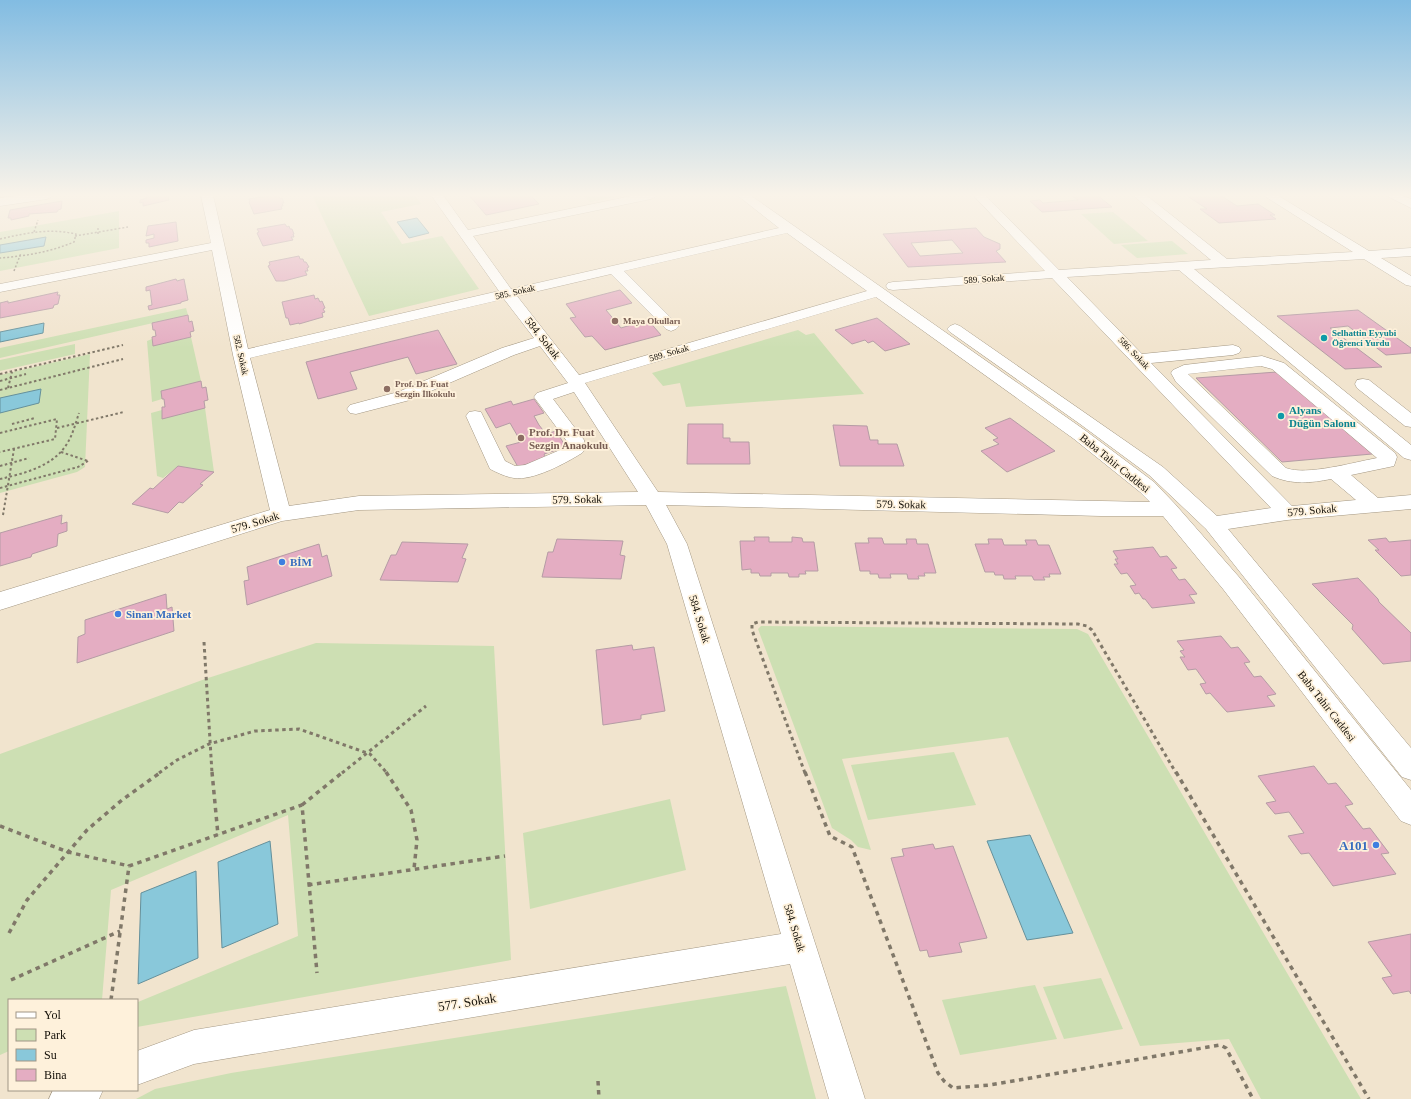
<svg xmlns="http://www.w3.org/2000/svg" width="1411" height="1099" font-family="'Times New Roman',serif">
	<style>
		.green { fill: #cddfb3 }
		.water { fill: #89c8da; stroke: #65909b }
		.building { fill: #e4adc2; stroke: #b59ca5; fill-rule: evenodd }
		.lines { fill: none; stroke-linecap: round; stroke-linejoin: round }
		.minor-casing { stroke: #a39783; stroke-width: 1 }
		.path-far3 { stroke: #807869; stroke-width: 1.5; stroke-dasharray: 2 2; stroke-linecap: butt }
		.path-far2 { stroke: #807869; stroke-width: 2; stroke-dasharray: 2.5 2.5; stroke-linecap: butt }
		.path-far1 { stroke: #807869; stroke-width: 3; stroke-dasharray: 3.5 3.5; stroke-linecap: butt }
		.path { stroke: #807869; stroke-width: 3.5; stroke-dasharray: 4.5 4.5; stroke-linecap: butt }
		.minor { fill: #fff; fill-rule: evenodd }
		.education-dot { fill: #8d6e63; stroke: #fef1db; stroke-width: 1.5 }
		.culture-dot { fill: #0f9aa8; stroke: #fef1db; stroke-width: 1.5 }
		.shop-dot { fill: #3f7fe0; stroke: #fef1db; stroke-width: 1.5 }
		.labels { text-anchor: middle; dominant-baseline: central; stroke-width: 3.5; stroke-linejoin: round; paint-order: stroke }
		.far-street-label { font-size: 9px; fill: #120e07; stroke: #fef1db }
		.far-education-label { font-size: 9px; font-weight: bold; fill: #785e54; stroke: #fef1db; text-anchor: start }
		.far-culture-label { font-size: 9px; font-weight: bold; fill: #0d838f; stroke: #fef1db; text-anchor: start }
		.street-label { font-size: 11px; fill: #120e07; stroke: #fef1db }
		.culture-label { font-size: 11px; font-weight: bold; fill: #0d838f; stroke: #fef1db; text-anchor: start }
		.education-label { font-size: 11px; font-weight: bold; fill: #785e54; stroke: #fef1db; text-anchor: start }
		.shop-label { font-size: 11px; font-weight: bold; fill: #366cbe; stroke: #fef1db; text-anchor: start }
		.near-shop-label { font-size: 13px; font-weight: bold; fill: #366cbe; stroke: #fef1db; text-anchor: end }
		.near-street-label { font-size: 13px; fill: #120e07; stroke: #fef1db }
	</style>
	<rect width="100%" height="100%" fill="#f1e4ce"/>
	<g class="green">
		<polygon points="312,195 415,195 421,204 381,212 402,244 442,236 479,289 369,316"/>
		<polygon points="584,195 626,195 590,202"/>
		<polygon points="119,211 119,248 0,271 0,232"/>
		<polygon points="1113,212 1148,241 1114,244 1081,214"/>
		<polygon points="1172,241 1188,254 1137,258 1121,245"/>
		<polygon points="186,308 188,315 0,358 0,348"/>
		<polygon points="798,330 806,335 814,333 864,394 686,407 680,383 663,386 652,373"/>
		<polygon points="191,337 201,381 161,391 162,399 152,402 147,341 152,339 153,346"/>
		<polygon points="75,344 75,354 0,371 0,360"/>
		<polygon points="90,354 85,467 77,472 0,493 0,375"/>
		<polygon points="205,408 214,472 178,466 163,478 157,476 151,413 162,410 162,418"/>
		<polygon points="761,626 1077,629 1088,634 1361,1099 1261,1099 1229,1039 1140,1046 1008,737 842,759 871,850 858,847 851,840 832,828 758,629"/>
		<polygon points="316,643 494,646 511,960 137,1027 138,1002 298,936 288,815 111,890 102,1000 9,1000 9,1051 0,1055 0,754 205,679"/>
		<polygon points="954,752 976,805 868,820 851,765"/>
		<polygon points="670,799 686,870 530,909 523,833"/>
		<polygon points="1101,978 1123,1029 1064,1039 1043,987"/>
		<polygon points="1035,985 1057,1039 960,1055 942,1000"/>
		<polygon points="786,986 816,1099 136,1099 155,1089 231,1073"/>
	</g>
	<g class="water">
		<polygon points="417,218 429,233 409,238 397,222"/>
		<polygon points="46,237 44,246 0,253 0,245"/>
		<polygon points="44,323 43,333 0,342 0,332"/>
		<polygon points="41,389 39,403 0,413 0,398"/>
		<polygon points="1030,835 1073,933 1027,940 987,841"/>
		<polygon points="270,841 278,924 222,948 218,862"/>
		<polygon points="196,871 198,958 138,984 141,893"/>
	</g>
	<g class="building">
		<polygon points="140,195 168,195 169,200 143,206 143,202 140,203 140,200 147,198 147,195 140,196"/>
		<polygon points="275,195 276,197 279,196 280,199 282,198 284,203 282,203 283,206 281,206 282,209 254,214 249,202 250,201 249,199"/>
		<polygon points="469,195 530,195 539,204 486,215"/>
		<polygon points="1071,195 1097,195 1112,207 1042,212 1030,201 1040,200 1043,203 1078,200"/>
		<polygon points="1186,195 1220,195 1237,206 1258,204 1275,215 1270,215 1276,219 1219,223 1200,209 1207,209"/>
		<polygon points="62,201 61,209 58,210 57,212 29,214 29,216 11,220 11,218 8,218 10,210"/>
		<polygon points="176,222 178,241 149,247 149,243 146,243 146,240 154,238 154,234 146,236 148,226"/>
		<polygon points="285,224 287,227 289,226 290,229 292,229 294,234 293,234 294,237 291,237 293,240 263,246 257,233 259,232 257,229"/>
		<path d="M 976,228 L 984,237 L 1000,244 L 1000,249 L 996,251 L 1006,262 L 908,267 L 883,234 ZM 952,240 L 963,253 L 920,256 L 911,243 Z"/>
		<polygon points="299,256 300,259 303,259 304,262 306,262 309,267 307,268 308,271 305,271 307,275 284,281 276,281 268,266 270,265 269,262"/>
		<polygon points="176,279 177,281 184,279 188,300 181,302 181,303 149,310 148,306 152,305 150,290 146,291 146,287"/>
		<polygon points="620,290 632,303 606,310 621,328 648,320 661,335 605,350 592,336 585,337 570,318 576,317 566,304"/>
		<polygon points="58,292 57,295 60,295 58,304 54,305 53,308 0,318 0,303 8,301 8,303"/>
		<polygon points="314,295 315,299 318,298 320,302 322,301 325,308 323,309 325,312 322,313 323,317 299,324 299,323 290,325 288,318 286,318 282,302"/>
		<polygon points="1358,310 1411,348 1411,353 1386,355 1348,326 1330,328 1382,367 1345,369 1277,316"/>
		<polygon points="188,315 189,322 192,321 194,331 190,332 191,337 153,346 152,337 156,336 155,330 153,330 152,323"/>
		<polygon points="877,318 910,344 885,351 873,341 868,343 865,340 852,344 835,330"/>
		<polygon points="438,330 457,364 416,374 408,357 350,372 357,389 318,399 306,362"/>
		<polygon points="1277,372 1372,454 1282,462 1196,378"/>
		<polygon points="201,381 202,388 206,387 208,400 204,401 205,408 162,419 162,407 165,407 164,399 162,399 161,391"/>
		<polygon points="534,399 544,413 534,416 539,425 546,434 556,431 566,447 544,454 546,458 518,467 506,446 521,442 510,423 496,428 485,409 511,401 513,405"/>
		<polygon points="1010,418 1055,451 1007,472 981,451 999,444 993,440 998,438 985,428"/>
		<polygon points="688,424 723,424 723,438 730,438 730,442 749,442 750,464 687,464"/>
		<polygon points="833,425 867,426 870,440 878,440 878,444 897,444 904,466 840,466"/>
		<polygon points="178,466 214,472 200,484 203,485 183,503 179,502 168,513 132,504 150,488 153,489"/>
		<polygon points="62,515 61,524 67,522 67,531 58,534 57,546 32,554 31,557 0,566 0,533"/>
		<polygon points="754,537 769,537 769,542 792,542 792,537 802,538 803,542 814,542 818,571 805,571 806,574 799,574 799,577 789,577 788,573 771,573 771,576 760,576 759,573 751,573 751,569 742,570 740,541 755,541"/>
		<polygon points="868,538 882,538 884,544 907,544 906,539 916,539 917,544 928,544 936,573 924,573 925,576 918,576 919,579 908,579 907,574 890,574 891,578 879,578 878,574 870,574 870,571 860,571 855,543 869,543"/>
		<polygon points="1386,538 1389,542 1411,540 1411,575 1401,576 1375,550 1379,550 1368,540"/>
		<polygon points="557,539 623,541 620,555 625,556 621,579 542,577 548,552 553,552"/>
		<polygon points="988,539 1002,539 1004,545 1027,545 1025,540 1036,540 1038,545 1049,545 1061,574 1049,574 1050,577 1043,577 1045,580 1034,580 1032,576 1015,576 1016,579 1004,579 1003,575 995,575 994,572 985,572 975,544 989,544"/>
		<polygon points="402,542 468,544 462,558 466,559 458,582 380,580 391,555 396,555"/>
		<polygon points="319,544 322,557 327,555 332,576 247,605 244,581 249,580 247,567"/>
		<polygon points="1153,547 1160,557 1167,556 1177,568 1171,569 1179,580 1185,579 1197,594 1189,595 1195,603 1152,608 1145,599 1143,599 1139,593 1135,594 1130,586 1136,585 1127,573 1121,574 1114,564 1118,564 1115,559 1118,559 1113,551"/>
		<polygon points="1358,578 1378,599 1379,602 1411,633 1411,661 1383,664 1352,629 1353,625 1312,584"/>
		<polygon points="166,594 167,609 172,607 174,631 77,663 78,637 85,634 85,620"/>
		<polygon points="1221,636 1231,648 1238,647 1250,662 1244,663 1254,677 1261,676 1276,694 1267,696 1275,706 1227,712 1210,693 1206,694 1200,684 1206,683 1196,669 1188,670 1180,657 1185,657 1180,651 1184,650 1177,641"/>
		<polygon points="632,645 633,650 654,647 665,711 641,715 641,719 603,725 596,650"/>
		<polygon points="1314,766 1328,784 1336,783 1353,804 1345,806 1363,829 1370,828 1389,853 1381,854 1396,874 1333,886 1309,853 1301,854 1288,836 1304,833 1289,812 1275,814 1266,803 1276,801 1258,776"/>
		<polygon points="933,844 935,849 953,846 987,938 959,943 962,952 929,957 927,950 920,951 891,858 904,856 902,849"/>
		<polygon points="1411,934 1411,994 1409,991 1393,994 1382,978 1392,976 1368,942"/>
	</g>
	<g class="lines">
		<defs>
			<g id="minor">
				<polygon points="26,195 53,195 51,197 47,199 0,206 0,198"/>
				<path d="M 201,195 L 213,195 L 248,349 L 499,291 L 431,195 L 443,195 L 468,230 L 636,195 L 657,195 L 655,197 L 651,199 L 473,236 L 511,289 L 779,228 L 737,195 L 750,195 L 1086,431 L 1154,482 L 1175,504 L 1239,577 L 1411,790 L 1411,825 L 1401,821 L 1223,589 L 1163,516 L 1101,516 L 666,505 L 687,544 L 865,1099 L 829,1099 L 790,964 L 194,1064 L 137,1085 L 137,1051 L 194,1030 L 781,934 L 667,544 L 646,505 L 359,510 L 282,521 L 0,610 L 0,592 L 270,510 L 233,355 L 212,250 L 0,292 L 0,284 L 211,243 ZM 787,233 L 867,291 L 579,375 L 517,296 L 611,274 L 666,329 L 671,331 L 676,329 L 679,326 L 624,271 ZM 876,297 L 1074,439 L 1140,492 L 1150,502 L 658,492 L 585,383 ZM 504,299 L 534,338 L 502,348 L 398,392 L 350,405 L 347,409 L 350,413 L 356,414 L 410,400 L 514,355 L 540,346 L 568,383 L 537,393 L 534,397 L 566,440 L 567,447 L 525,465 L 515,466 L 505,461 L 481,412 L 475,411 L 469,412 L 466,416 L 490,469 C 498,473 506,477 514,478 C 533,481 566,463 582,453 L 585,449 L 584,440 L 553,399 L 574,392 L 638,492 L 359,496 L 289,506 L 250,358 Z"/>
				<path d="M 973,195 L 985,195 L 1059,270 L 1211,260 L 1135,197 L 1133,195 L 1146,195 L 1227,259 L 1353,252 L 1266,197 L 1264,195 L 1277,195 L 1369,251 L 1411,248 L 1411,256 L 1381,258 L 1411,276 L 1411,286 L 1406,285 L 1364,259 L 1194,269 L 1411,445 L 1411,460 L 1404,458 L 1179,270 L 1067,277 L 1142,354 L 1233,345 L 1239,347 L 1241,350 L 1239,353 L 1233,355 L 1151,363 L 1292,506 L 1356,500 L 1331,479 C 1311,483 1292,485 1272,476 L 1176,382 L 1171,373 L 1173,370 L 1184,365 L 1262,356 L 1284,363 L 1395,453 L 1397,457 L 1394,466 L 1351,475 L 1378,498 L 1411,495 L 1411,509 L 1287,520 L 1228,529 L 1411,748 L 1411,780 L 1402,777 L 1206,529 L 1149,475 L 1080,424 L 950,332 L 947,329 L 950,326 L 955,324 L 960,326 L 1163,467 L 1217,516 L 1271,508 L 1052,278 L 893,290 L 888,289 L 886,286 L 888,283 L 893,282 L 1045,271 ZM 1261,366 L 1272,369 L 1377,458 C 1355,462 1306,476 1286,468 L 1188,374 Z"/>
				<polygon points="1387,195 1401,195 1411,199 1411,208 1389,197"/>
				<polygon points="1363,379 1369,380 1411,413 1411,427 1405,426 1357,388 1355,384 1357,380"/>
				<polygon points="53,1090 103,1090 99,1099 49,1099"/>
			</g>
		</defs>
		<use href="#minor" class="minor-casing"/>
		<g class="path-far3">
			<polyline points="98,228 98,236"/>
			<polyline points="34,232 38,220"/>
			<polyline points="75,236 128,227"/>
			<path d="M 0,239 C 26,233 50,228 76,234 L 74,242 C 50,252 26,256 0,258"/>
			<polyline points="14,271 21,253"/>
		</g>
		<g class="path-far2">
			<polyline points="0,374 123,345"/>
			<polyline points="0,381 26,374"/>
			<polyline points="8,388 12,372"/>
			<polyline points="0,390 123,359"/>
			<polyline points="12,424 35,418"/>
			<polyline points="57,428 124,412"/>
			<polyline points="0,433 57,419 55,439 0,452"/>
			<polyline points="61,452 88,461"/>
			<polyline points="0,466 29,458"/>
			<path d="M 0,479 C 22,474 50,467 64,448 C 72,438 75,425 79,413"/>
			<polyline points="0,488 78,467 88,461"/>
			<polyline points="3,515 14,449"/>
		</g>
		<g class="path-far1">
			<polyline points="204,642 212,773"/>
			<polyline points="159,773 177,760 209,744 255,731 299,729 370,754 387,773"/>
			<polyline points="342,773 426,706"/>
			<polyline points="805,773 752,630 752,624 758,622 1078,624 1087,626 1092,630 1176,773"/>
		</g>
		<g class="path">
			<polyline points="212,772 218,835"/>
			<polyline points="386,772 411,810 417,840 414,869"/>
			<polyline points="805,772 830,836 852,847 938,1073 944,1081 953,1088 990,1085 1220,1045 1226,1048 1253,1099"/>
			<polyline points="1176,772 1369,1099"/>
			<polyline points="302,805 343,772"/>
			<polyline points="0,826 68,852 129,866"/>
			<polyline points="308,885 505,856"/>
			<polyline points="9,933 27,900 87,830 122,800 161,772"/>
			<polyline points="11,980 120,931"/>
			<polyline points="111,1000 129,866 302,805 317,973"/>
			<polyline points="598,1081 599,1099"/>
		</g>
		<use href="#minor" class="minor"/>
	</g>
	<linearGradient id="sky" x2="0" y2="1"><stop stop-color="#82bce2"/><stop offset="0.56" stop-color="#f9f3e9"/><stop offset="1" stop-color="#f9f3e9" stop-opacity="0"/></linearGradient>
	<rect width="1411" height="348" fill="url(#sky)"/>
	<g class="education-dot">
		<circle cx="615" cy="321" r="4"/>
		<circle cx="387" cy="389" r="4"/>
		<circle cx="521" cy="438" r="4"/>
	</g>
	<g class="culture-dot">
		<circle cx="1324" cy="338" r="4"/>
		<circle cx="1281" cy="416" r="4"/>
	</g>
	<g class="shop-dot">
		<circle cx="282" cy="562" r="4"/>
		<circle cx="118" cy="614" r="4"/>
		<circle cx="1376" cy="845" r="4"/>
	</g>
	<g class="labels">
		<g class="far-street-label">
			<text transform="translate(984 279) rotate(-4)">589. Sokak</text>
			<text transform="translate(515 292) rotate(-13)">585. Sokak</text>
			<text transform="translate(669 353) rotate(-16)">589. Sokak</text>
			<text transform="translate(1134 353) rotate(46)">586. Sokak</text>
			<text transform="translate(241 355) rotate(77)">582. Sokak</text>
		</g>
		<g class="far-education-label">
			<text x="623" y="321">Maya Okulları</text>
			<text x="395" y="384">Prof. Dr. Fuat<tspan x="395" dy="10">Sezgin İlkokulu</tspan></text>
		</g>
		<g class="far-culture-label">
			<text x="1332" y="333">Selhattin Eyyubi<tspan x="1332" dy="10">Öğrenci Yurdu</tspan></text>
		</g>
		<g class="street-label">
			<text transform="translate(543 338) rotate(52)">584. Sokak</text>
			<text transform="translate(1115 463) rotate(39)">Baba Tahir Caddesi</text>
			<text transform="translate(577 499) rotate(-1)">579. Sokak</text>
			<text transform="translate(901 504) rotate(1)">579. Sokak</text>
			<text transform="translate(1312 510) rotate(-5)">579. Sokak</text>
			<text transform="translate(255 522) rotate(-17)">579. Sokak</text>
			<text transform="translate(700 619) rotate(73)">584. Sokak</text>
			<text transform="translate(1327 706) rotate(52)">Baba Tahir Caddesi</text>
			<text transform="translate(795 928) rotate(73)">584. Sokak</text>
		</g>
		<g class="culture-label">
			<text x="1289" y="410">Alyans<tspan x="1289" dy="13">Düğün Salonu</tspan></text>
		</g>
		<g class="education-label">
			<text x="529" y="432">Prof. Dr. Fuat<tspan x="529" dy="13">Sezgin Anaokulu</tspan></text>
		</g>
		<g class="shop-label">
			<text x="290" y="562">BİM</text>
			<text x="126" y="614">Sinan Market</text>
		</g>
		<g class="near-shop-label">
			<text x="1368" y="845">A101</text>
		</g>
		<g class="near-street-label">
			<text transform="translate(467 1002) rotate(-9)">577. Sokak</text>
		</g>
	</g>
	<rect x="8" y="999" width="130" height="92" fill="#fef1db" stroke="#a09686"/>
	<rect x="16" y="1012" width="20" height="6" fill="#ffffff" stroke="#a09686"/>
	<text x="44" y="1019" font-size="12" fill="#120e07">Yol</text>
	<rect x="16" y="1029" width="20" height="12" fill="#cddfb3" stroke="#a09686"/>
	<text x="44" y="1039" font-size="12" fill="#120e07">Park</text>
	<rect x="16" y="1049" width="20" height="12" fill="#89c8da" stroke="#a09686"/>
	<text x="44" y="1059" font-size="12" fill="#120e07">Su</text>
	<rect x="16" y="1069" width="20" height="12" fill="#e4adc2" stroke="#a09686"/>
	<text x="44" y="1079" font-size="12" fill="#120e07">Bina</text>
</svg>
